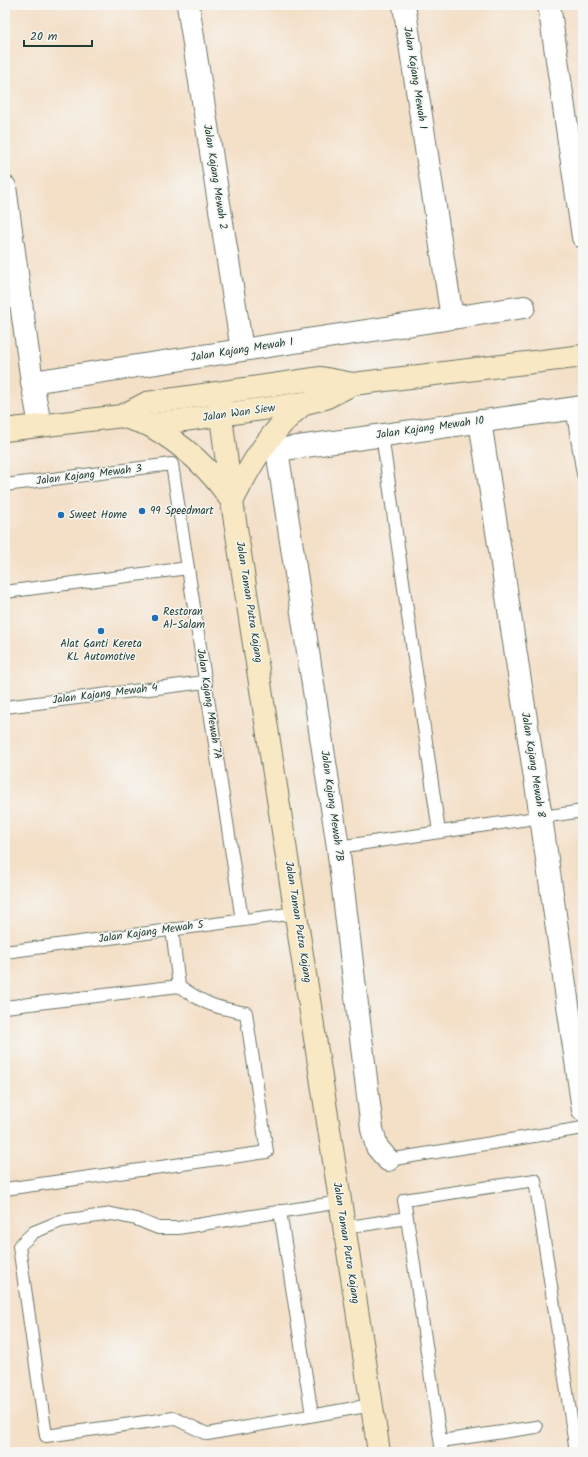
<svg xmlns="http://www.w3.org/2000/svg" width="588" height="1457" font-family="Kalam,sans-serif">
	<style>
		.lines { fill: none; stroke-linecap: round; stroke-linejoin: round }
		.lane-casing { stroke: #6a7667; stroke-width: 14 }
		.street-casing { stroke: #6a7667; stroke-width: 24 }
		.secondary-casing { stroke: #6a7667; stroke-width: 24 }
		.lane { stroke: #fff; stroke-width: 12 }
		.street { stroke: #fff; stroke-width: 22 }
		.secondary { stroke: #f8e8c3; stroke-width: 22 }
		.poi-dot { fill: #1f6fb2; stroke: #f6f6f2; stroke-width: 1.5 }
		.labels { text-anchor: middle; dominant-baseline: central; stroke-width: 3; stroke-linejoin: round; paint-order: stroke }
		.street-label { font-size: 11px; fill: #1f3d34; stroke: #f6f6f2 }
		.poi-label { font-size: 11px; fill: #1f3d34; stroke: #f6f6f2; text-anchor: start }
	</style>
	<rect width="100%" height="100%" fill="#f6f6f2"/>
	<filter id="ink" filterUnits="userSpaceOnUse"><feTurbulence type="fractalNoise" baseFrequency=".025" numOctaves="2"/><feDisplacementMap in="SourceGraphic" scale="8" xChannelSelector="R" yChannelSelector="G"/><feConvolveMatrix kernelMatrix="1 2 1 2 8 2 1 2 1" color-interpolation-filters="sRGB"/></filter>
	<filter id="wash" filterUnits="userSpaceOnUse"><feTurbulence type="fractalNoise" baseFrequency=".012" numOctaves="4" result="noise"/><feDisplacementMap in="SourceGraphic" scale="16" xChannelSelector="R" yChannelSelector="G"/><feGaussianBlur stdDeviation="0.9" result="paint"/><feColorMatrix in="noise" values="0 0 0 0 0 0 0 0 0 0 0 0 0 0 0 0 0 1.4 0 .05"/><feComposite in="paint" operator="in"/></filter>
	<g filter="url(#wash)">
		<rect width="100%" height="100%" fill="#f4dfc7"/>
	</g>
	<g filter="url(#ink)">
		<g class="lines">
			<defs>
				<g id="lane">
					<polyline points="572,408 583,474"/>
					<polyline points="382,435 439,832"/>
					<polyline points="5,485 172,464 242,920"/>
					<polyline points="5,592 188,568"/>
					<polyline points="5,707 205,682"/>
					<polyline points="338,847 583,811"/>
					<polyline points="172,929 179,986"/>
					<polyline points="5,952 296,913"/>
					<path d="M 5,1007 L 179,986 C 206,1005 214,1007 246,1013 L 267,1152 L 5,1189"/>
					<polyline points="388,1160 583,1128"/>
					<polyline points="340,1202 178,1228 158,1228 136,1219 112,1214 61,1221 34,1232 19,1246 46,1436 174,1418 207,1434 372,1405"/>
					<polyline points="280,1211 312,1415"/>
					<polyline points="407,1218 442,1452"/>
					<polyline points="343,1228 407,1218 404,1200 535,1180 576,1452"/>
					<polyline points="441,1441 536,1427"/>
				</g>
				<g id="street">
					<polyline points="188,5 242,350"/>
					<polyline points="404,5 452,318"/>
					<polyline points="549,5 583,237"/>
					<polyline points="5,187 32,382 40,425"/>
					<polyline points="32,382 524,307"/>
					<polyline points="480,421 541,817 583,1110"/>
					<polyline points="388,1160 377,1147 372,1129 338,847 277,450 583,407"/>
				</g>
				<g id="secondary">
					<polyline points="218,393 232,502 379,1452"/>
					<polyline points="122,416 149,425 305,403 325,398 353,384"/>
					<path d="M 149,425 C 182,444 210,468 231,500"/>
					<polyline points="5,430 122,416 147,403 321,378 353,384 583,356"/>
					<path d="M 232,502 C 251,463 271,429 305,403"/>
				</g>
			</defs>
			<use href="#lane" class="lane-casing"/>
			<use href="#street" class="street-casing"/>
			<use href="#secondary" class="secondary-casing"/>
			<use href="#lane" class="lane"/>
			<use href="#street" class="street"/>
			<use href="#secondary" class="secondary"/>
		</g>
	</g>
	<g class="poi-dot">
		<circle cx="142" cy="511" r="4"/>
		<circle cx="61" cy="515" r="4"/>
		<circle cx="155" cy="618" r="4"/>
		<circle cx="101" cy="631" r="4"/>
	</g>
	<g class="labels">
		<g class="street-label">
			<text transform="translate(415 78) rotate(81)">Jalan Kajang Mewah 1</text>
			<text transform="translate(215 177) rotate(81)">Jalan Kajang Mewah 2</text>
			<text transform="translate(242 350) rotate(-9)">Jalan Kajang Mewah 1</text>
			<text transform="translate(239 413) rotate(-8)">Jalan Wan Siew</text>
			<text transform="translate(430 428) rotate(-8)">Jalan Kajang Mewah 10</text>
			<text transform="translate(89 475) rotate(-7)">Jalan Kajang Mewah 3</text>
			<text transform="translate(249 602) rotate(81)">Jalan Taman Putra Kajang</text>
			<text transform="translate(105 694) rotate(-7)">Jalan Kajang Mewah 4</text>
			<text transform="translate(209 704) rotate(81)">Jalan Kajang Mewah 7A</text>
			<text transform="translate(533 765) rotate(81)">Jalan Kajang Mewah 8</text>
			<text transform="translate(332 806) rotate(82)">Jalan Kajang Mewah 7B</text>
			<text transform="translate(298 922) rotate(81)">Jalan Taman Putra Kajang</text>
			<text transform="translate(151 932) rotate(-8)">Jalan Kajang Mewah 5</text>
			<text transform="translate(346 1243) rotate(81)">Jalan Taman Putra Kajang</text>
		</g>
		<g class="poi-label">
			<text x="150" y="511">99 Speedmart</text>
			<text x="69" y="515">Sweet Home</text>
			<text x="163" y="612">Restoran<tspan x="163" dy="13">Al-Salam</tspan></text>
			<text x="101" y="644" text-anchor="middle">Alat Ganti Kereta<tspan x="101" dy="13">KL Automotive</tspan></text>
		</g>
	</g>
	<rect width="588" height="1457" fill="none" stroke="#f6f6f2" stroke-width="20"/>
	<path d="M24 40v6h68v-6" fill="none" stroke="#1f3d34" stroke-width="2"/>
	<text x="30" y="40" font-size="12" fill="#1f3d34" stroke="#f6f6f2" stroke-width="3" paint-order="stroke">20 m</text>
</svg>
